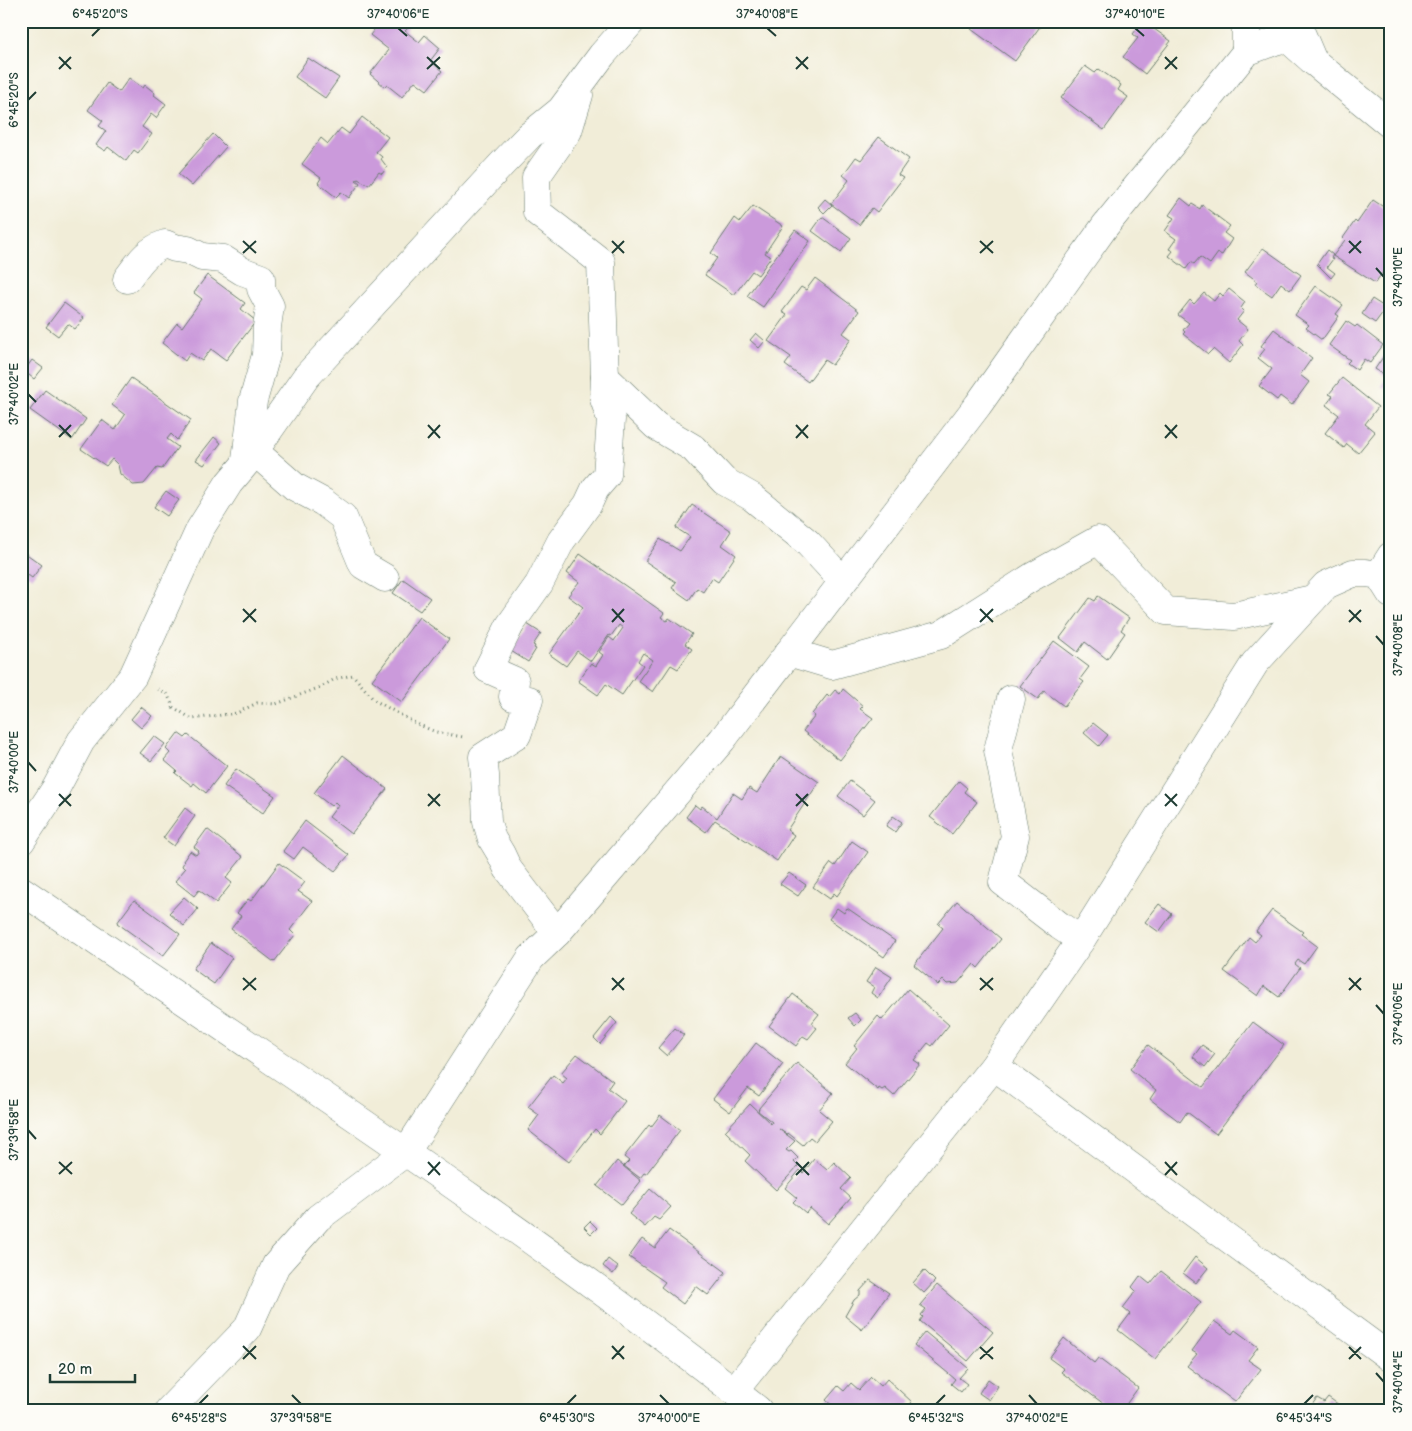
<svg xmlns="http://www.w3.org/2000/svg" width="1412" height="1431" font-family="'Balsamiq Sans',sans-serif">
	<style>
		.building { fill: #cb9adb }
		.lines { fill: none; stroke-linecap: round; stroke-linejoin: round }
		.minor-casing { stroke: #687b6d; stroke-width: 29 }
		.path { stroke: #687b6d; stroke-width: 3; stroke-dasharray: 1 4; stroke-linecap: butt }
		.minor { stroke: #fff; stroke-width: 28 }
		.ticks { fill: none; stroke: #1f3d34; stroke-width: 2 }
		.neatline { fill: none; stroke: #1f3d34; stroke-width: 2 }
		.ticks-label { font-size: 12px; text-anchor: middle; fill: #1f3d34 }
	</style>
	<rect width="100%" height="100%" fill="#fdfcf7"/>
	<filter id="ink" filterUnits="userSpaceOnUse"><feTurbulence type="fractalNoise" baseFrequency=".02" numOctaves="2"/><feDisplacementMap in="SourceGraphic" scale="10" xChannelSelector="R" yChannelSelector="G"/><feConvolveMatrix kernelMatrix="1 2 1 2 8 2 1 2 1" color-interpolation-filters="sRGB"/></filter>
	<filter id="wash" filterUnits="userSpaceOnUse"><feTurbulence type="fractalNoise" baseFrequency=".0096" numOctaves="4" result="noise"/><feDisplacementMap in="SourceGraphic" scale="20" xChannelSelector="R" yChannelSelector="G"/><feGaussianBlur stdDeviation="1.12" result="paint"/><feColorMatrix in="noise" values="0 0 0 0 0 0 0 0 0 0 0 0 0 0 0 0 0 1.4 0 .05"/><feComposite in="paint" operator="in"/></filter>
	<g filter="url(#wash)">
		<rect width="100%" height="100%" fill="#f1edd8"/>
		<g id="blocks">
			<g class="building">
				<polygon points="381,21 406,21 411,25 405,31 419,42 425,35 440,48 430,61 442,71 427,90 415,81 402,97 387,85 385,87 370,74 389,50 370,35"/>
				<polygon points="977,21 1044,21 1015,61 971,29"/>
				<polygon points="1143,21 1171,41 1145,74 1123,57 1138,38 1133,34"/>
				<polygon points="308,58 339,78 325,98 295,77"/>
				<polygon points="1085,66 1095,73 1099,69 1121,85 1118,90 1128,97 1104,130 1061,98"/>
				<polygon points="129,78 143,88 145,85 155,93 154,95 166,104 156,118 151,114 142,127 152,134 138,153 134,150 126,161 108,147 105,151 96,145 106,131 99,126 103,121 88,110 107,83 119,92"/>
				<polygon points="362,117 388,137 376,152 382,157 381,159 387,167 382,174 379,172 369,185 358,179 356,180 360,183 349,198 341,192 336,197 318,183 321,178 302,164 321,138 328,144 341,128 349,134"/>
				<polygon points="213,134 226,147 192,186 178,174"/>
				<polygon points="879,137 909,159 898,175 903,178 877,212 872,208 859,225 831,204 849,180 843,175 856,157 861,160"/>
				<polygon points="1181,198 1191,206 1192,204 1200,209 1202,205 1230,226 1224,233 1232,239 1222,255 1218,253 1210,264 1200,257 1194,264 1191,262 1186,269 1169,256 1173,251 1169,249 1176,239 1165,231 1174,218 1169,215"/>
				<polygon points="825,199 832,205 824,213 818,207"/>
				<polygon points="1373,200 1391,212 1391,261 1375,283 1333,256 1345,240 1343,238 1355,221 1357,223"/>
				<polygon points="753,206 783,226 765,253 771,257 758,275 752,271 734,295 705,275 717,258 711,253 735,218 740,222"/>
				<polygon points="822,217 851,238 841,252 812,231"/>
				<polygon points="795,230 810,241 763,307 747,296"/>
				<polygon points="1263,248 1301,275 1290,290 1281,283 1272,296 1255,284 1257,281 1245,272"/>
				<polygon points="1327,250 1333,255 1331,258 1333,259 1327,267 1335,273 1331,278 1317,264"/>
				<polygon points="207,275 245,303 241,309 256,321 226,360 211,349 202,361 190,353 185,361 162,343 177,323 182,327 202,299 194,293"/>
				<polygon points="815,278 859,311 843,333 851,339 832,365 824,360 808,382 785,365 791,357 768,341 787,315 782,312 801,287 806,290"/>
				<polygon points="1316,286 1343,305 1336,314 1339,316 1322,340 1306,328 1309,325 1295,315"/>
				<polygon points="1229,289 1245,302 1241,308 1244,311 1237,320 1248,329 1239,341 1243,345 1229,363 1213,349 1208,354 1183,334 1185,332 1183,330 1189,323 1178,315 1190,300 1194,304 1204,293 1214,301 1220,293 1223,296"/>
				<polygon points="1372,299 1386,308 1375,323 1362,314"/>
				<polygon points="64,303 84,318 75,329 68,324 58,336 46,327"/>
				<polygon points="1346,321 1355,327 1357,325 1383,345 1370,363 1364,359 1357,370 1347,363 1350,360 1329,345"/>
				<polygon points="1274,329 1312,358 1300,375 1309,382 1292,405 1280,396 1277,400 1259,386 1272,369 1258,358 1265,349 1261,346"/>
				<polygon points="756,333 765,341 759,348 750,340"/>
				<polygon points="1391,345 1391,392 1381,386 1387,377 1375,369"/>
				<polygon points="32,360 43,368 34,379 24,371"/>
				<polygon points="131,378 191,420 177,440 171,434 167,439 178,447 162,469 157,468 144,484 133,485 120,474 118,465 112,459 106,466 81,449 102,420 115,430 125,415 112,405"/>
				<polygon points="1342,378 1378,407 1365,424 1375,432 1358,453 1347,444 1344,448 1325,433 1339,415 1326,405 1333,396 1329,394"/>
				<polygon points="45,390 86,419 72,440 30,410"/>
				<polygon points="214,437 221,443 204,465 196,460"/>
				<polygon points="166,491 179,500 167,516 154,507"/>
				<polygon points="692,505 731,531 722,545 736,555 718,582 712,578 703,592 697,588 689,600 672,588 676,582 645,561 660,539 680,551 690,537 676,528"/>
				<polygon points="21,550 42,565 32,578 28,575 21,583"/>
				<polygon points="580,554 664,613 661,617 667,621 669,618 692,634 685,644 692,649 678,669 671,665 653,692 638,681 653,660 643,653 638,661 643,665 622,695 606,684 598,695 578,681 591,663 596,666 603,655 599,652 609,637 614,641 623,628 619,625 611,636 609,635 591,661 577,651 566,666 549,654 583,607 568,596 579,582 567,573"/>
				<polygon points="403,579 430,598 420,611 393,593"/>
				<polygon points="1098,596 1129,618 1121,630 1125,633 1107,659 1085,642 1078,652 1060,638 1090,598 1095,601"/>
				<polygon points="419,617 449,639 402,702 372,680"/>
				<polygon points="527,624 541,633 533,645 535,646 534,648 536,649 528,662 511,651"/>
				<polygon points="1054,641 1089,667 1080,679 1084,682 1064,706 1044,691 1038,699 1020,686"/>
				<polygon points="843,689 863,706 860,709 873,718 840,760 803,731 815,716 812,714 827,695 829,697 835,690 840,694"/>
				<polygon points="141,707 152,716 141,728 131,719"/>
				<polygon points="1093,723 1108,735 1099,746 1084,733"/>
				<polygon points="178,733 185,738 188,735 227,766 206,793 194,783 192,786 175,773 177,771 164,760 170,753 166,749"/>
				<polygon points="154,736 165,744 151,761 140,753"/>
				<polygon points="343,755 387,789 351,834 329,817 338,805 335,802 331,806 314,793"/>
				<polygon points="781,756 819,782 787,830 794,835 777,861 715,820 706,832 686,817 695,805 700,809 702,806 717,818 733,793 742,799 749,788 757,793"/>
				<polygon points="236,769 275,796 263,813 224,786"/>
				<polygon points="850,781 875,800 863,815 838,796"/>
				<polygon points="959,781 967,788 964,792 977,802 952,834 930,817"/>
				<polygon points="185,808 195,816 174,846 163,838"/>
				<polygon points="893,816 902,822 895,832 886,826"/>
				<polygon points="305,821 349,855 335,871 303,847 294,859 283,851"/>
				<polygon points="207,829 243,857 226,878 232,883 216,903 199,890 194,896 175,881 185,869 182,866 184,862 183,861 190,851 196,855 199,851 194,847"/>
				<polygon points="852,841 868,852 837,896 834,893 830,899 813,887 831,863 835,866"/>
				<polygon points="279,863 305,882 298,891 312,901 290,930 295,935 274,962 231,929 241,916 237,913 248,899 251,901"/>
				<polygon points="789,873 806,885 798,896 780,884"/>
				<polygon points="184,897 198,909 184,926 169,913"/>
				<polygon points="134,900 180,934 163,956 117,923"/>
				<polygon points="957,901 1001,939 978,968 974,964 958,983 947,984 943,980 938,985 914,965 943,928 938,924"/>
				<polygon points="1159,904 1172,914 1159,932 1145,922"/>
				<polygon points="837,908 844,913 847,908 895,941 884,957 829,919"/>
				<polygon points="1272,910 1303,932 1301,934 1317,946 1304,964 1298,960 1295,964 1300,968 1279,997 1264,986 1258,996 1224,971 1249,937 1255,942 1261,935 1256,931"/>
				<polygon points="211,943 232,958 214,984 193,969"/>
				<polygon points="876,967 892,977 878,998 871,993 874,987 866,982"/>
				<polygon points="908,989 949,1025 932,1046 928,1043 914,1060 920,1064 894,1096 885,1088 882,1090 879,1088 878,1090 845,1063 857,1048 854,1046 878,1016 882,1020"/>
				<polygon points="793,994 819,1014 811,1024 817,1028 808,1039 803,1036 796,1046 769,1026"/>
				<polygon points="855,1013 861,1020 855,1026 848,1018"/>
				<polygon points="611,1017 617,1023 600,1044 594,1038"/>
				<polygon points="1253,1022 1284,1045 1216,1134 1187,1112 1180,1122 1150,1099 1156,1090 1130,1069 1148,1045 1203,1087"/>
				<polygon points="675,1028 684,1035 667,1056 658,1048"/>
				<polygon points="756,1043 783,1064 759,1096 748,1088 730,1112 713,1099"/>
				<polygon points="1202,1045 1215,1054 1205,1067 1193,1057"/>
				<polygon points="577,1054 613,1081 608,1088 625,1101 600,1134 595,1129 569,1162 528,1130 539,1115 528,1107 553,1075 563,1083 567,1078 561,1073"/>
				<polygon points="797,1063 833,1093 819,1110 832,1121 815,1141 810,1137 803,1145 788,1133 787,1135 779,1129 795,1141 786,1150 789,1152 791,1151 798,1158 794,1162 798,1166 776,1190 745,1161 750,1155 725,1131 750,1104 771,1124 772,1122 758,1111 759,1108"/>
				<polygon points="660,1115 680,1130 646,1174 644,1173 640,1178 624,1166 629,1161 624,1157 649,1125 651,1127"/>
				<polygon points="814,1159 827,1170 834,1162 851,1178 841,1189 851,1198 828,1224 810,1208 806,1213 793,1202 797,1198 785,1188 800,1170 803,1173"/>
				<polygon points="617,1161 641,1181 622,1205 597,1186"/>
				<polygon points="650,1189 671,1207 659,1220 654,1217 645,1227 629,1214"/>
				<polygon points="590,1221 597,1228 591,1234 584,1227"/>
				<polygon points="669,1230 726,1272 708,1295 696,1286 683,1304 661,1287 665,1282 629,1257 642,1239 655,1248"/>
				<polygon points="1195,1257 1208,1268 1196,1283 1183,1273"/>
				<polygon points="608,1259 618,1267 613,1274 603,1266"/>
				<polygon points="924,1270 935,1281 924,1293 913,1283"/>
				<polygon points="1161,1271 1201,1302 1155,1359 1118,1330 1130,1314 1123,1308 1136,1291 1132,1287 1140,1276 1150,1284"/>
				<polygon points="870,1280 889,1293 862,1330 845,1316 854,1300 860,1295 860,1291"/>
				<polygon points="937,1285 993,1332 968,1361 920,1321 923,1317 921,1315 926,1309 920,1305"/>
				<polygon points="1214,1321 1232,1334 1235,1330 1258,1347 1248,1360 1261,1369 1235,1402 1187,1366 1197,1354 1192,1351"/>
				<polygon points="925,1332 968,1368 959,1378 967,1384 961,1392 951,1384 955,1379 914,1345"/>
				<polygon points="1064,1338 1094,1363 1098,1358 1138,1388 1122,1410 1112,1410 1061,1372 1064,1369 1049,1358"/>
				<polygon points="871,1377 881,1386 887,1379 912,1402 905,1410 837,1410 826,1400 838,1386 844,1391 851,1383 859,1390"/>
				<polygon points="988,1379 998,1386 989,1400 979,1393"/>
				<polygon points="1328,1397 1346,1410 1308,1410 1317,1398 1324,1402"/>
			</g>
		</g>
	</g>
	<g filter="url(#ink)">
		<use href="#blocks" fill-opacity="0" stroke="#687b6d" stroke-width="1"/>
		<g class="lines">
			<defs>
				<g id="minor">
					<polyline points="1246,21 1246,52"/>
					<polyline points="1296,21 1313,61 1391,125"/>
					<path d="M 127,279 C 139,263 146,251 165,244 L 175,248 L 188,250 L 202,257 L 223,259 L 242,271 L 261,278 L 261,289 L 270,306 L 267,327 L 266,355 L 253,401 L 246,460"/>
					<polyline points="605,377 656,426 693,448 724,481 752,497 807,542 843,581"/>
					<polyline points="254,451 295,487 323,502 343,517 363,565 385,578"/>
					<polyline points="1379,575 1391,556"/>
					<polyline points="789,652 832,665 941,635 1032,577 1098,540 1166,611 1234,616 1313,599"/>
					<polyline points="1011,699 998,750 1015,836 1003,882 1060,926 1081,940"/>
					<polyline points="21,841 56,788 81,741 133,676 200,529 229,483 246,463 306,377 502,164 529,136 561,110 602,55 632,21"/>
					<path d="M 21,890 C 269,1060 522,1224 758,1410"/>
					<polyline points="557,933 508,869 501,854 492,839 487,822 485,775 483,757 517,735 529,700 513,697 515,681 488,669 510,625 539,584 561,541 588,504 595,489 607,475 611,419 604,399 605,377 601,262 537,212 536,177 568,131 579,95"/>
					<polyline points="994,1066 1391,1358"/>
					<polyline points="734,1391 994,1066 1081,940 1255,663 1326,585 1353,573 1366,573 1379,575 1391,594"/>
					<polyline points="169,1410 247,1329 276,1265 318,1218 406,1152 531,958 557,933 722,740 978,405 1105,226 1246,52 1275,41 1287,38 1313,61"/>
				</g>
			</defs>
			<use href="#minor" class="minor-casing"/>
			<polyline class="path" points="158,689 167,693 173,707 192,719 237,713 257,703 276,704 321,687 335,679 353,675 374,700 419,725 436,732 463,737"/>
			<use href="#minor" class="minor"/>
		</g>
	</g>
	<path class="ticks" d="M 398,28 L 407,36M 767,28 L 776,36M 1135,28 L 1144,36M 92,36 L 100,28M 59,57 L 71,69M 427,57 L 440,69M 796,57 L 808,69M 1165,57 L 1177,69M 59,69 L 71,57M 427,69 L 440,57M 796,69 L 808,57M 1165,69 L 1177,57M 28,100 L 36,92M 243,241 L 256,253M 612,241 L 624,253M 980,241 L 993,253M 1349,241 L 1361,253M 243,253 L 256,241M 612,253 L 624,241M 980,253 L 993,241M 1349,253 L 1361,241M 1376,268 L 1384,277M 28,394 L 36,402M 59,425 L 71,437M 428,425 L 440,438M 796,425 L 808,438M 1165,425 L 1177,438M 59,437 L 71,425M 428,438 L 440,425M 796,438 L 808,425M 1165,438 L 1177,425M 243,609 L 256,622M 612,609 L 624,622M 980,609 L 993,622M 1349,610 L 1361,622M 243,622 L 256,609M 612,622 L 624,609M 980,622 L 993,609M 1349,622 L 1361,610M 1376,636 L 1384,645M 28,762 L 36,771M 59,794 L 71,806M 428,794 L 440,806M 796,794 L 808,806M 1165,794 L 1177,806M 59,806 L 71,794M 428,806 L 440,794M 796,806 L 808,794M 1165,806 L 1177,794M 243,978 L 256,990M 612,978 L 624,990M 980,978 L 993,990M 1349,978 L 1361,990M 243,990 L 256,978M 612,990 L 624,978M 980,990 L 993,978M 1349,990 L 1361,978M 1376,1005 L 1384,1014M 28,1130 L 36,1139M 59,1162 L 72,1174M 428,1162 L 440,1175M 796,1162 L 809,1175M 1165,1162 L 1177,1175M 59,1174 L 72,1162M 428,1175 L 440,1162M 796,1175 L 809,1162M 1165,1175 L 1177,1162M 243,1346 L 256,1359M 612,1346 L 624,1359M 980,1347 L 993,1359M 1349,1347 L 1361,1359M 243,1359 L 256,1346M 612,1359 L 624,1346M 980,1359 L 993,1347M 1349,1359 L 1361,1347M 1376,1373 L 1384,1382M 292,1395 L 301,1404M 660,1395 L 669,1404M 1029,1395 L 1037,1404M 199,1404 L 208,1395M 567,1404 L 576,1395M 936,1404 L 945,1395M 1304,1404 L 1313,1395"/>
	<rect width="1412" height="1431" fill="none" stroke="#fdfcf7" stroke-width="55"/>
	<path d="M50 1374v8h85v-8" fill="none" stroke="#1f3d34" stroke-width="2.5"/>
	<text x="58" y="1374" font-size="15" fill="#1f3d34" stroke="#fdfcf7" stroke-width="4" paint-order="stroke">20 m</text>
	<rect x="28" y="28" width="1356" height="1376" class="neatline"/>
	<g class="ticks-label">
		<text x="100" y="18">6°45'20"S</text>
		<text x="398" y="18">37°40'06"E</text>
		<text x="767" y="18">37°40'08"E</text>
		<text x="1135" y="18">37°40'10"E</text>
		<text transform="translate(14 100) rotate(-90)" y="4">6°45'20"S</text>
		<text transform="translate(1398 277) rotate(-90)" y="4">37°40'10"E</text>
		<text transform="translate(14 394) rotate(-90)" y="4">37°40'02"E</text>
		<text transform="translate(1398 645) rotate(-90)" y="4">37°40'08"E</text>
		<text transform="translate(14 762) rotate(-90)" y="4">37°40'00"E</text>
		<text transform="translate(1398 1014) rotate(-90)" y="4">37°40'06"E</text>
		<text transform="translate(14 1130) rotate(-90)" y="4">37°39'58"E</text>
		<text transform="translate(1398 1382) rotate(-90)" y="4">37°40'04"E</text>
		<text x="199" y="1422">6°45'28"S</text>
		<text x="301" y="1422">37°39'58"E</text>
		<text x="567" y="1422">6°45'30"S</text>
		<text x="669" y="1422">37°40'00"E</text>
		<text x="936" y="1422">6°45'32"S</text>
		<text x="1037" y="1422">37°40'02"E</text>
		<text x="1304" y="1422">6°45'34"S</text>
	</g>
</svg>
